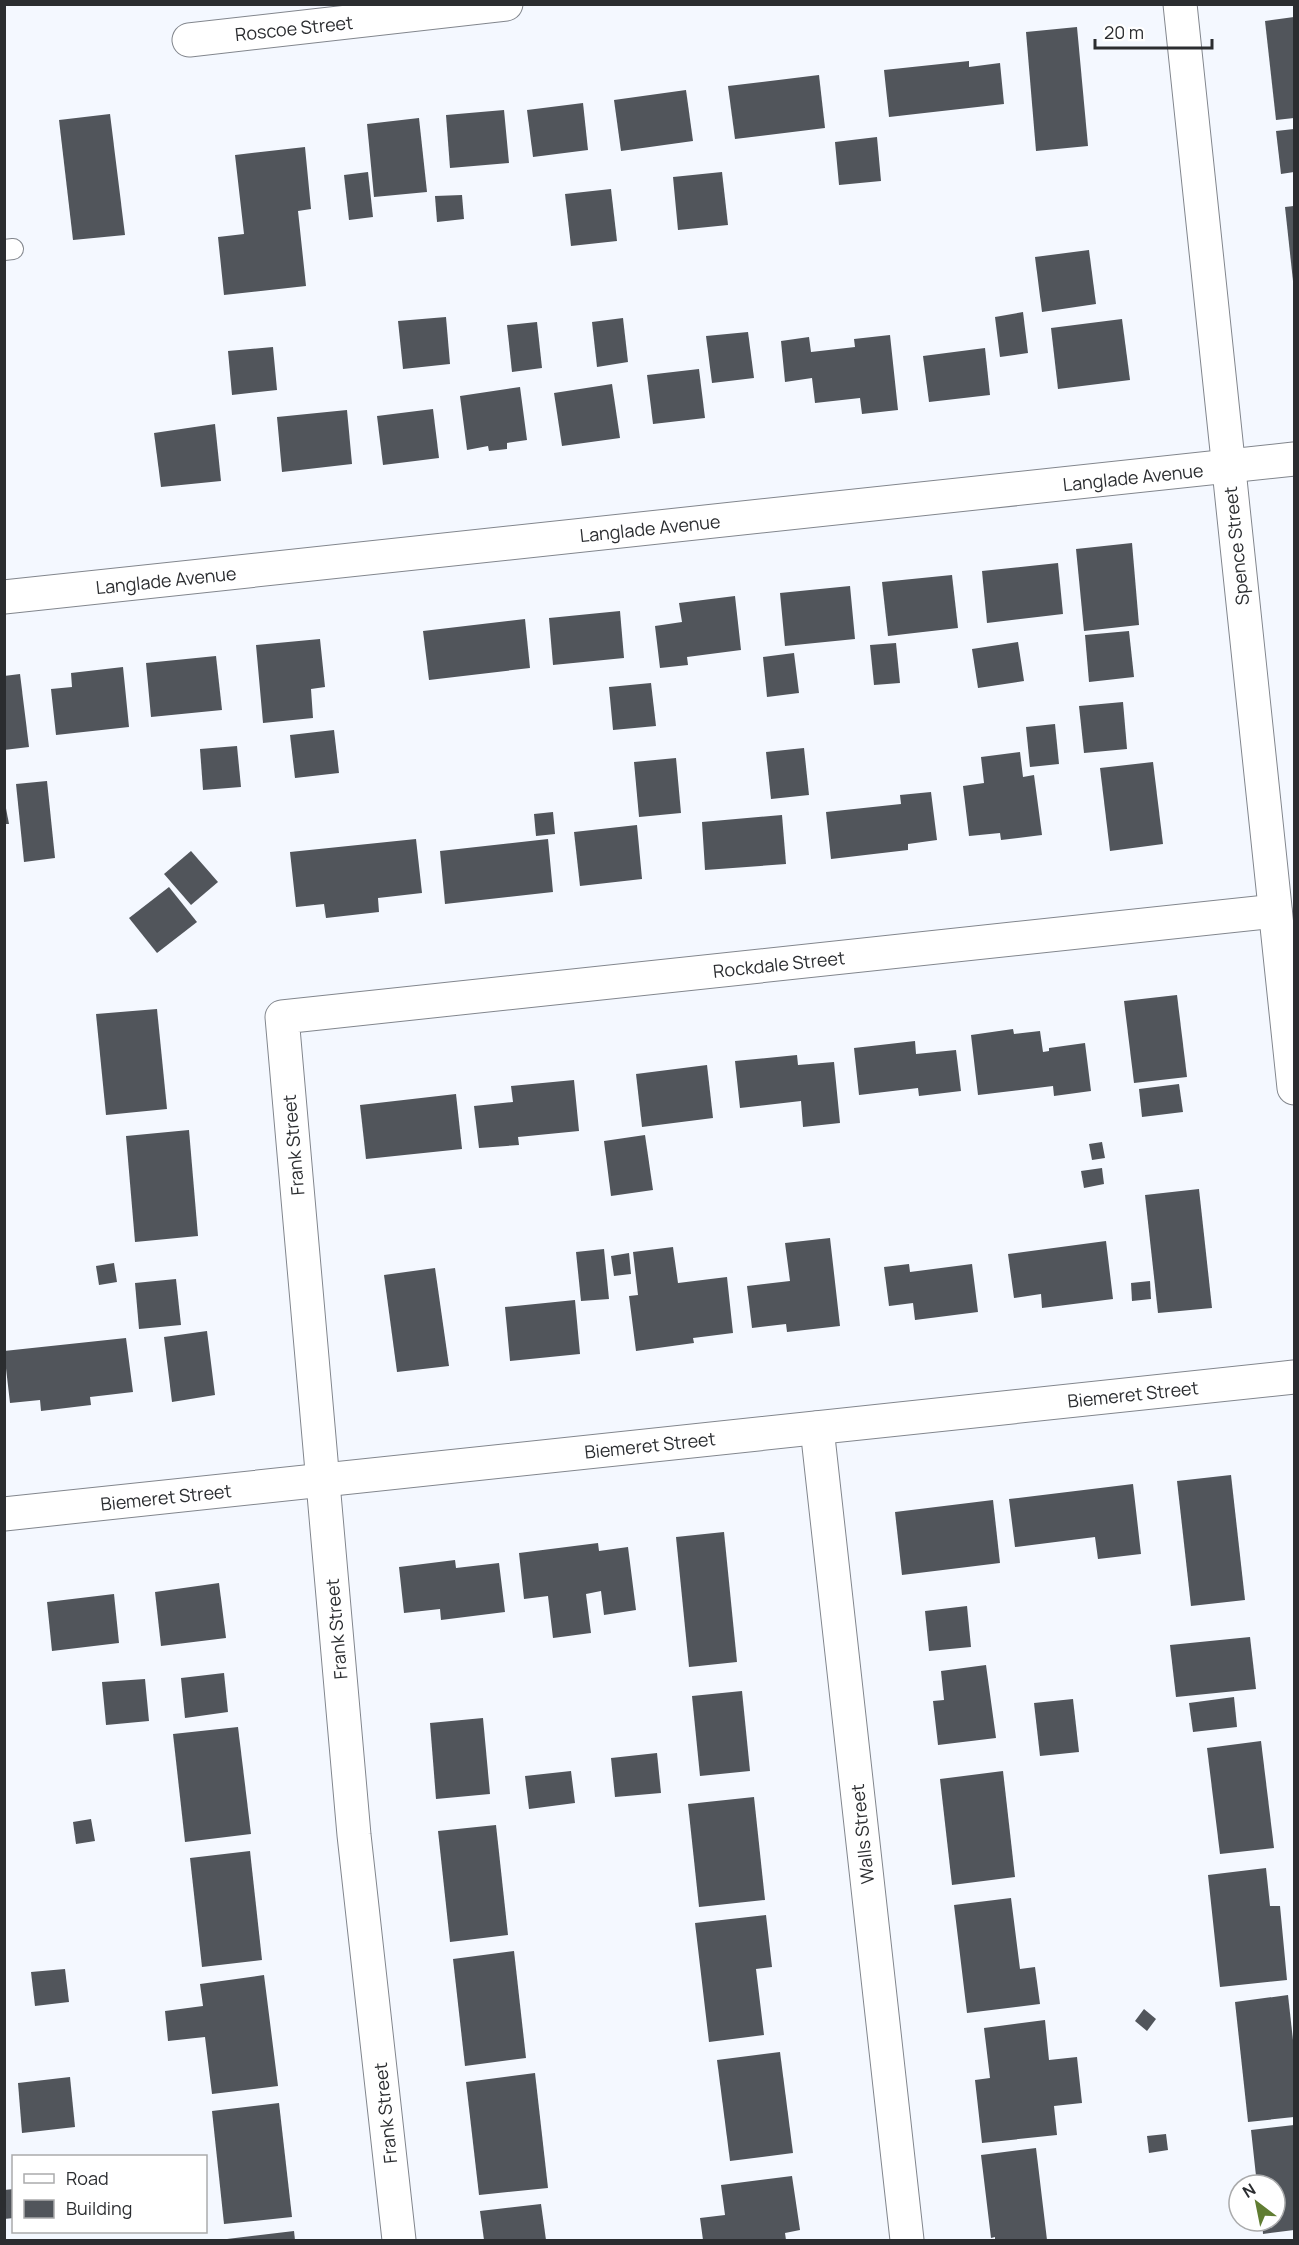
<svg xmlns="http://www.w3.org/2000/svg" width="1299" height="2245" font-family="Manrope,sans-serif">
	<style>
		.building { fill: #51555b }
		.lines { fill: none; stroke-linecap: round; stroke-linejoin: round }
		.service-casing { stroke: #82868d; stroke-width: 22 }
		.minor-casing { stroke: #82868d; stroke-width: 35 }
		.service { stroke: #fff; stroke-width: 20 }
		.minor { stroke: #fff; stroke-width: 33 }
		.labels { text-anchor: middle; dominant-baseline: central; stroke-width: 6; stroke-linejoin: round; paint-order: stroke }
		.street-label { font-size: 18px; fill: #2b2d30; stroke: #fff }
	</style>
	<rect width="100%" height="100%" fill="#f4f8ff"/>
	<g class="building">
		<polygon points="1294,17 1294,118 1276,120 1265,21"/>
		<polygon points="1077,27 1088,146 1036,151 1026,32"/>
		<polygon points="969,61 969,67 1000,63 1004,104 889,117 884,70"/>
		<polygon points="819,75 825,128 735,139 728,86"/>
		<polygon points="686,90 693,141 621,151 614,100"/>
		<polygon points="583,103 588,150 533,157 527,110"/>
		<polygon points="504,110 509,163 450,168 446,115"/>
		<polygon points="110,114 125,235 73,240 59,120"/>
		<polygon points="419,118 427,192 374,197 367,124"/>
		<polygon points="1294,129 1294,172 1281,174 1276,131"/>
		<polygon points="877,137 881,181 839,185 835,142"/>
		<polygon points="305,147 311,209 298,211 306,286 224,295 218,237 244,234 235,155"/>
		<polygon points="368,172 373,217 349,220 344,175"/>
		<polygon points="722,172 728,225 678,230 673,177"/>
		<polygon points="611,189 617,241 571,246 565,194"/>
		<polygon points="462,195 464,219 437,222 435,196"/>
		<polygon points="1294,206 1294,281 1293,281 1285,207"/>
		<polygon points="1089,250 1096,304 1042,312 1035,257"/>
		<polygon points="1023,312 1028,353 1000,357 995,317"/>
		<polygon points="446,317 450,364 403,369 398,321"/>
		<polygon points="623,318 628,362 597,367 592,322"/>
		<polygon points="1122,319 1130,380 1058,389 1051,328"/>
		<polygon points="537,322 542,368 512,372 507,325"/>
		<polygon points="748,332 754,378 712,383 706,336"/>
		<polygon points="890,335 898,410 862,414 860,398 815,403 812,378 785,382 781,341 809,337 811,352 855,347 854,339"/>
		<polygon points="273,347 277,390 232,395 228,351"/>
		<polygon points="985,348 990,395 929,402 923,356"/>
		<polygon points="699,369 705,418 653,424 647,375"/>
		<polygon points="612,384 620,438 562,446 554,393"/>
		<polygon points="520,387 527,440 507,443 507,449 489,451 488,446 467,450 460,396"/>
		<polygon points="433,409 439,458 383,465 377,416"/>
		<polygon points="347,410 352,464 282,472 277,417"/>
		<polygon points="215,424 221,481 161,487 154,433"/>
		<polygon points="1132,543 1139,625 1084,631 1076,549"/>
		<polygon points="1058,563 1063,614 987,623 982,571"/>
		<polygon points="952,575 958,628 888,636 882,582"/>
		<polygon points="850,586 855,639 785,646 780,593"/>
		<polygon points="735,596 741,650 687,657 688,665 660,668 655,626 682,622 679,603"/>
		<polygon points="620,611 624,658 553,665 549,618"/>
		<polygon points="525,619 530,668 429,680 423,631"/>
		<polygon points="1129,631 1134,677 1089,682 1085,635"/>
		<polygon points="320,639 325,687 311,689 313,718 263,723 256,645"/>
		<polygon points="1018,642 1024,681 978,688 972,649"/>
		<polygon points="896,643 900,683 874,685 870,645"/>
		<polygon points="794,653 799,693 767,697 763,657"/>
		<polygon points="216,656 222,710 151,717 146,663"/>
		<polygon points="123,667 129,727 56,735 51,689 72,687 71,673"/>
		<polygon points="20,674 29,747 4,750 4,676"/>
		<polygon points="651,683 656,726 613,730 609,687"/>
		<polygon points="1123,702 1127,749 1084,753 1079,706"/>
		<polygon points="1055,724 1059,764 1030,767 1026,727"/>
		<polygon points="334,730 339,773 295,778 290,735"/>
		<polygon points="237,746 241,787 203,790 200,749"/>
		<polygon points="804,748 809,795 771,799 766,752"/>
		<polygon points="1020,752 1023,777 1034,775 1042,835 1001,840 1000,833 969,836 963,786 984,783 981,757"/>
		<polygon points="676,758 681,813 639,817 634,762"/>
		<polygon points="1153,762 1163,844 1110,851 1100,768"/>
		<polygon points="47,781 55,858 24,862 16,784"/>
		<polygon points="931,792 937,840 908,844 908,850 831,859 826,812 901,804 900,795"/>
		<polygon points="4,798 9,824 4,824"/>
		<polygon points="553,812 555,834 536,836 534,814"/>
		<polygon points="782,815 786,864 705,870 702,822"/>
		<polygon points="637,825 642,879 580,886 574,832"/>
		<polygon points="416,839 422,893 378,898 379,912 326,918 324,904 296,907 290,852"/>
		<polygon points="548,839 553,892 445,904 440,851"/>
		<polygon points="191,851 218,882 191,905 164,874"/>
		<polygon points="169,887 197,922 157,953 129,918"/>
		<polygon points="1177,995 1187,1077 1134,1083 1124,1001"/>
		<polygon points="157,1009 167,1109 106,1115 96,1014"/>
		<polygon points="1013,1029 1014,1034 1040,1031 1043,1052 1049,1051 1049,1048 1085,1043 1091,1091 1054,1096 1053,1086 978,1095 971,1035"/>
		<polygon points="915,1041 916,1054 956,1050 961,1091 919,1096 918,1088 859,1095 854,1048"/>
		<polygon points="797,1055 798,1065 834,1062 840,1123 803,1127 801,1101 740,1108 735,1061"/>
		<polygon points="707,1065 713,1118 642,1127 636,1074"/>
		<polygon points="574,1080 579,1131 518,1137 519,1145 479,1148 474,1106 513,1102 511,1086"/>
		<polygon points="1179,1084 1183,1112 1142,1117 1139,1089"/>
		<polygon points="456,1094 462,1149 366,1159 360,1105"/>
		<polygon points="189,1130 198,1236 135,1242 126,1136"/>
		<polygon points="645,1135 653,1190 611,1196 604,1141"/>
		<polygon points="1102,1142 1105,1158 1092,1160 1089,1144"/>
		<polygon points="1102,1168 1104,1184 1084,1188 1081,1171"/>
		<polygon points="1199,1189 1212,1308 1158,1313 1145,1195"/>
		<polygon points="830,1238 840,1326 787,1332 786,1324 752,1328 747,1286 790,1281 785,1243"/>
		<polygon points="1106,1241 1113,1299 1042,1308 1041,1294 1014,1298 1008,1254"/>
		<polygon points="673,1247 678,1283 727,1277 733,1333 693,1338 694,1343 636,1351 629,1296 638,1295 633,1252"/>
		<polygon points="604,1249 609,1299 581,1301 576,1252"/>
		<polygon points="629,1253 631,1274 614,1276 611,1256"/>
		<polygon points="114,1263 117,1282 99,1285 96,1266"/>
		<polygon points="909,1264 910,1272 972,1264 978,1312 915,1320 913,1303 889,1306 884,1267"/>
		<polygon points="435,1268 449,1366 397,1372 384,1275"/>
		<polygon points="176,1279 181,1325 139,1329 135,1283"/>
		<polygon points="1150,1281 1151,1299 1132,1301 1131,1283"/>
		<polygon points="575,1300 580,1354 510,1361 505,1307"/>
		<polygon points="207,1331 215,1395 172,1402 164,1337"/>
		<polygon points="126,1338 133,1392 90,1397 91,1405 41,1411 40,1400 10,1403 4,1351"/>
		<polygon points="1231,1475 1245,1600 1191,1606 1177,1481"/>
		<polygon points="1133,1484 1141,1554 1098,1559 1095,1537 1015,1547 1009,1499"/>
		<polygon points="993,1500 1000,1563 902,1575 895,1512"/>
		<polygon points="724,1532 737,1662 689,1667 676,1537"/>
		<polygon points="598,1543 599,1551 628,1547 636,1610 604,1615 601,1591 586,1594 591,1633 553,1638 548,1596 524,1599 519,1553"/>
		<polygon points="455,1560 456,1568 499,1563 505,1612 441,1620 440,1609 404,1613 399,1567"/>
		<polygon points="219,1583 226,1638 161,1646 155,1592"/>
		<polygon points="114,1594 119,1643 52,1651 47,1602"/>
		<polygon points="967,1606 971,1647 929,1651 925,1611"/>
		<polygon points="1250,1637 1256,1689 1176,1697 1170,1645"/>
		<polygon points="986,1665 996,1738 938,1745 933,1701 944,1700 941,1671"/>
		<polygon points="224,1673 228,1712 185,1718 181,1678"/>
		<polygon points="145,1679 149,1721 106,1725 102,1682"/>
		<polygon points="742,1691 750,1771 700,1776 692,1696"/>
		<polygon points="1234,1697 1237,1727 1193,1732 1189,1703"/>
		<polygon points="1073,1699 1079,1752 1040,1756 1034,1703"/>
		<polygon points="483,1718 490,1794 436,1799 430,1723"/>
		<polygon points="238,1727 251,1834 185,1842 173,1734"/>
		<polygon points="1261,1741 1274,1848 1220,1854 1207,1748"/>
		<polygon points="657,1753 661,1793 615,1797 611,1758"/>
		<polygon points="571,1771 575,1803 529,1809 525,1776"/>
		<polygon points="1003,1771 1015,1877 952,1885 940,1779"/>
		<polygon points="754,1797 765,1900 699,1907 688,1804"/>
		<polygon points="91,1819 95,1841 76,1844 73,1822"/>
		<polygon points="496,1825 508,1935 450,1942 438,1831"/>
		<polygon points="250,1851 262,1960 202,1967 190,1858"/>
		<polygon points="1266,1868 1270,1906 1280,1906 1287,1980 1220,1987 1208,1875"/>
		<polygon points="1011,1898 1020,1969 1035,1967 1040,2004 967,2013 954,1905"/>
		<polygon points="766,1915 772,1967 756,1969 764,2035 709,2042 695,1923"/>
		<polygon points="514,1951 526,2058 465,2066 453,1959"/>
		<polygon points="65,1969 69,2002 35,2006 31,1972"/>
		<polygon points="264,1975 278,2086 212,2094 205,2037 168,2041 165,2011 203,2006 200,1984"/>
		<polygon points="1288,1995 1294,2049 1294,2117 1248,2122 1235,2002"/>
		<polygon points="1144,2009 1156,2019 1147,2031 1135,2021"/>
		<polygon points="1045,2020 1049,2060 1077,2057 1082,2103 1054,2106 1057,2135 982,2143 975,2080 990,2078 984,2028"/>
		<polygon points="780,2052 793,2153 730,2161 717,2060"/>
		<polygon points="535,2073 548,2188 479,2195 466,2082"/>
		<polygon points="70,2077 75,2127 22,2133 18,2083"/>
		<polygon points="279,2103 292,2217 224,2224 212,2111"/>
		<polygon points="1294,2125 1294,2230 1263,2234 1262,2221 1275,2221 1275,2185 1257,2185 1251,2130"/>
		<polygon points="1166,2134 1168,2150 1149,2153 1147,2136"/>
		<polygon points="1036,2148 1047,2240 995,2240 995,2237 991,2238 981,2155"/>
		<polygon points="792,2176 800,2230 785,2233 786,2240 703,2240 700,2218 725,2215 721,2185"/>
		<polygon points="14,2189 14,2218 4,2219 4,2190"/>
		<polygon points="541,2204 546,2240 484,2240 480,2211"/>
		<polygon points="294,2231 295,2240 227,2240 227,2239"/>
	</g>
	<g class="lines">
		<defs>
			<polyline id="service" points="4,250 13,249"/>
			<g id="minor">
				<polyline points="1180,4 1294,1088"/>
				<polyline points="189,40 506,4"/>
				<polyline points="4,597 1294,459"/>
				<polyline points="817,1428 907,2240"/>
				<polyline points="4,1514 1294,1377"/>
				<polyline points="399,2240 354,1835 282,1017 1275,911"/>
			</g>
		</defs>
		<use href="#service" class="service-casing"/>
		<use href="#minor" class="minor-casing"/>
		<use href="#service" class="service"/>
		<use href="#minor" class="minor"/>
	</g>
	<g class="labels">
		<g class="street-label">
			<text transform="translate(294 28) rotate(-6)">Roscoe Street</text>
			<text transform="translate(1133 477) rotate(-6)">Langlade Avenue</text>
			<text transform="translate(650 528) rotate(-6)">Langlade Avenue</text>
			<text transform="translate(1236 546) rotate(-96)">Spence Street</text>
			<text transform="translate(166 580) rotate(-6)">Langlade Avenue</text>
			<text transform="translate(779 964) rotate(-6)">Rockdale Street</text>
			<text transform="translate(293 1145) rotate(-95)">Frank Street</text>
			<text transform="translate(1133 1394) rotate(-6)">Biemeret Street</text>
			<text transform="translate(650 1445) rotate(-6)">Biemeret Street</text>
			<text transform="translate(166 1497) rotate(-6)">Biemeret Street</text>
			<text transform="translate(336 1629) rotate(-95)">Frank Street</text>
			<text transform="translate(862 1834) rotate(-96)">Walls Street</text>
			<text transform="translate(385 2113) rotate(-96)">Frank Street</text>
		</g>
	</g>
	<rect width="1299" height="2245" fill="none" stroke="#2b2d30" stroke-width="12"/>
	<rect x="12" y="2155" width="195" height="78" fill="#ffffff" stroke="#aaabac" stroke-width="1.5"/>
	<rect x="24" y="2174" width="30" height="9" fill="#ffffff" stroke="#aaabac" stroke-width="1.5"/>
	<text x="66" y="2185" font-size="18" fill="#2b2d30">Road</text>
	<rect x="24" y="2200" width="30" height="18" fill="#51555b" stroke="#aaabac" stroke-width="1.5"/>
	<text x="66" y="2215" font-size="18" fill="#2b2d30">Building</text>
	<g transform="translate(1257 2203) rotate(328)"><circle r="28" fill="#ffffff" stroke="#aaabac" stroke-width="1.5"/>
	<path d="M0-4.5L10 22L0 15L-10 22Z" fill="#607d32"/>
	<text y="-9" font-size="16" font-weight="bold" text-anchor="middle" fill="#2b2d30">N</text>
	</g>
	<path d="M1095 39v9h117v-9" fill="none" stroke="#2b2d30" stroke-width="3"/>
	<text x="1104" y="39" font-size="18" fill="#2b2d30" stroke="#ffffff" stroke-width="4.5" paint-order="stroke">20 m</text>
</svg>
